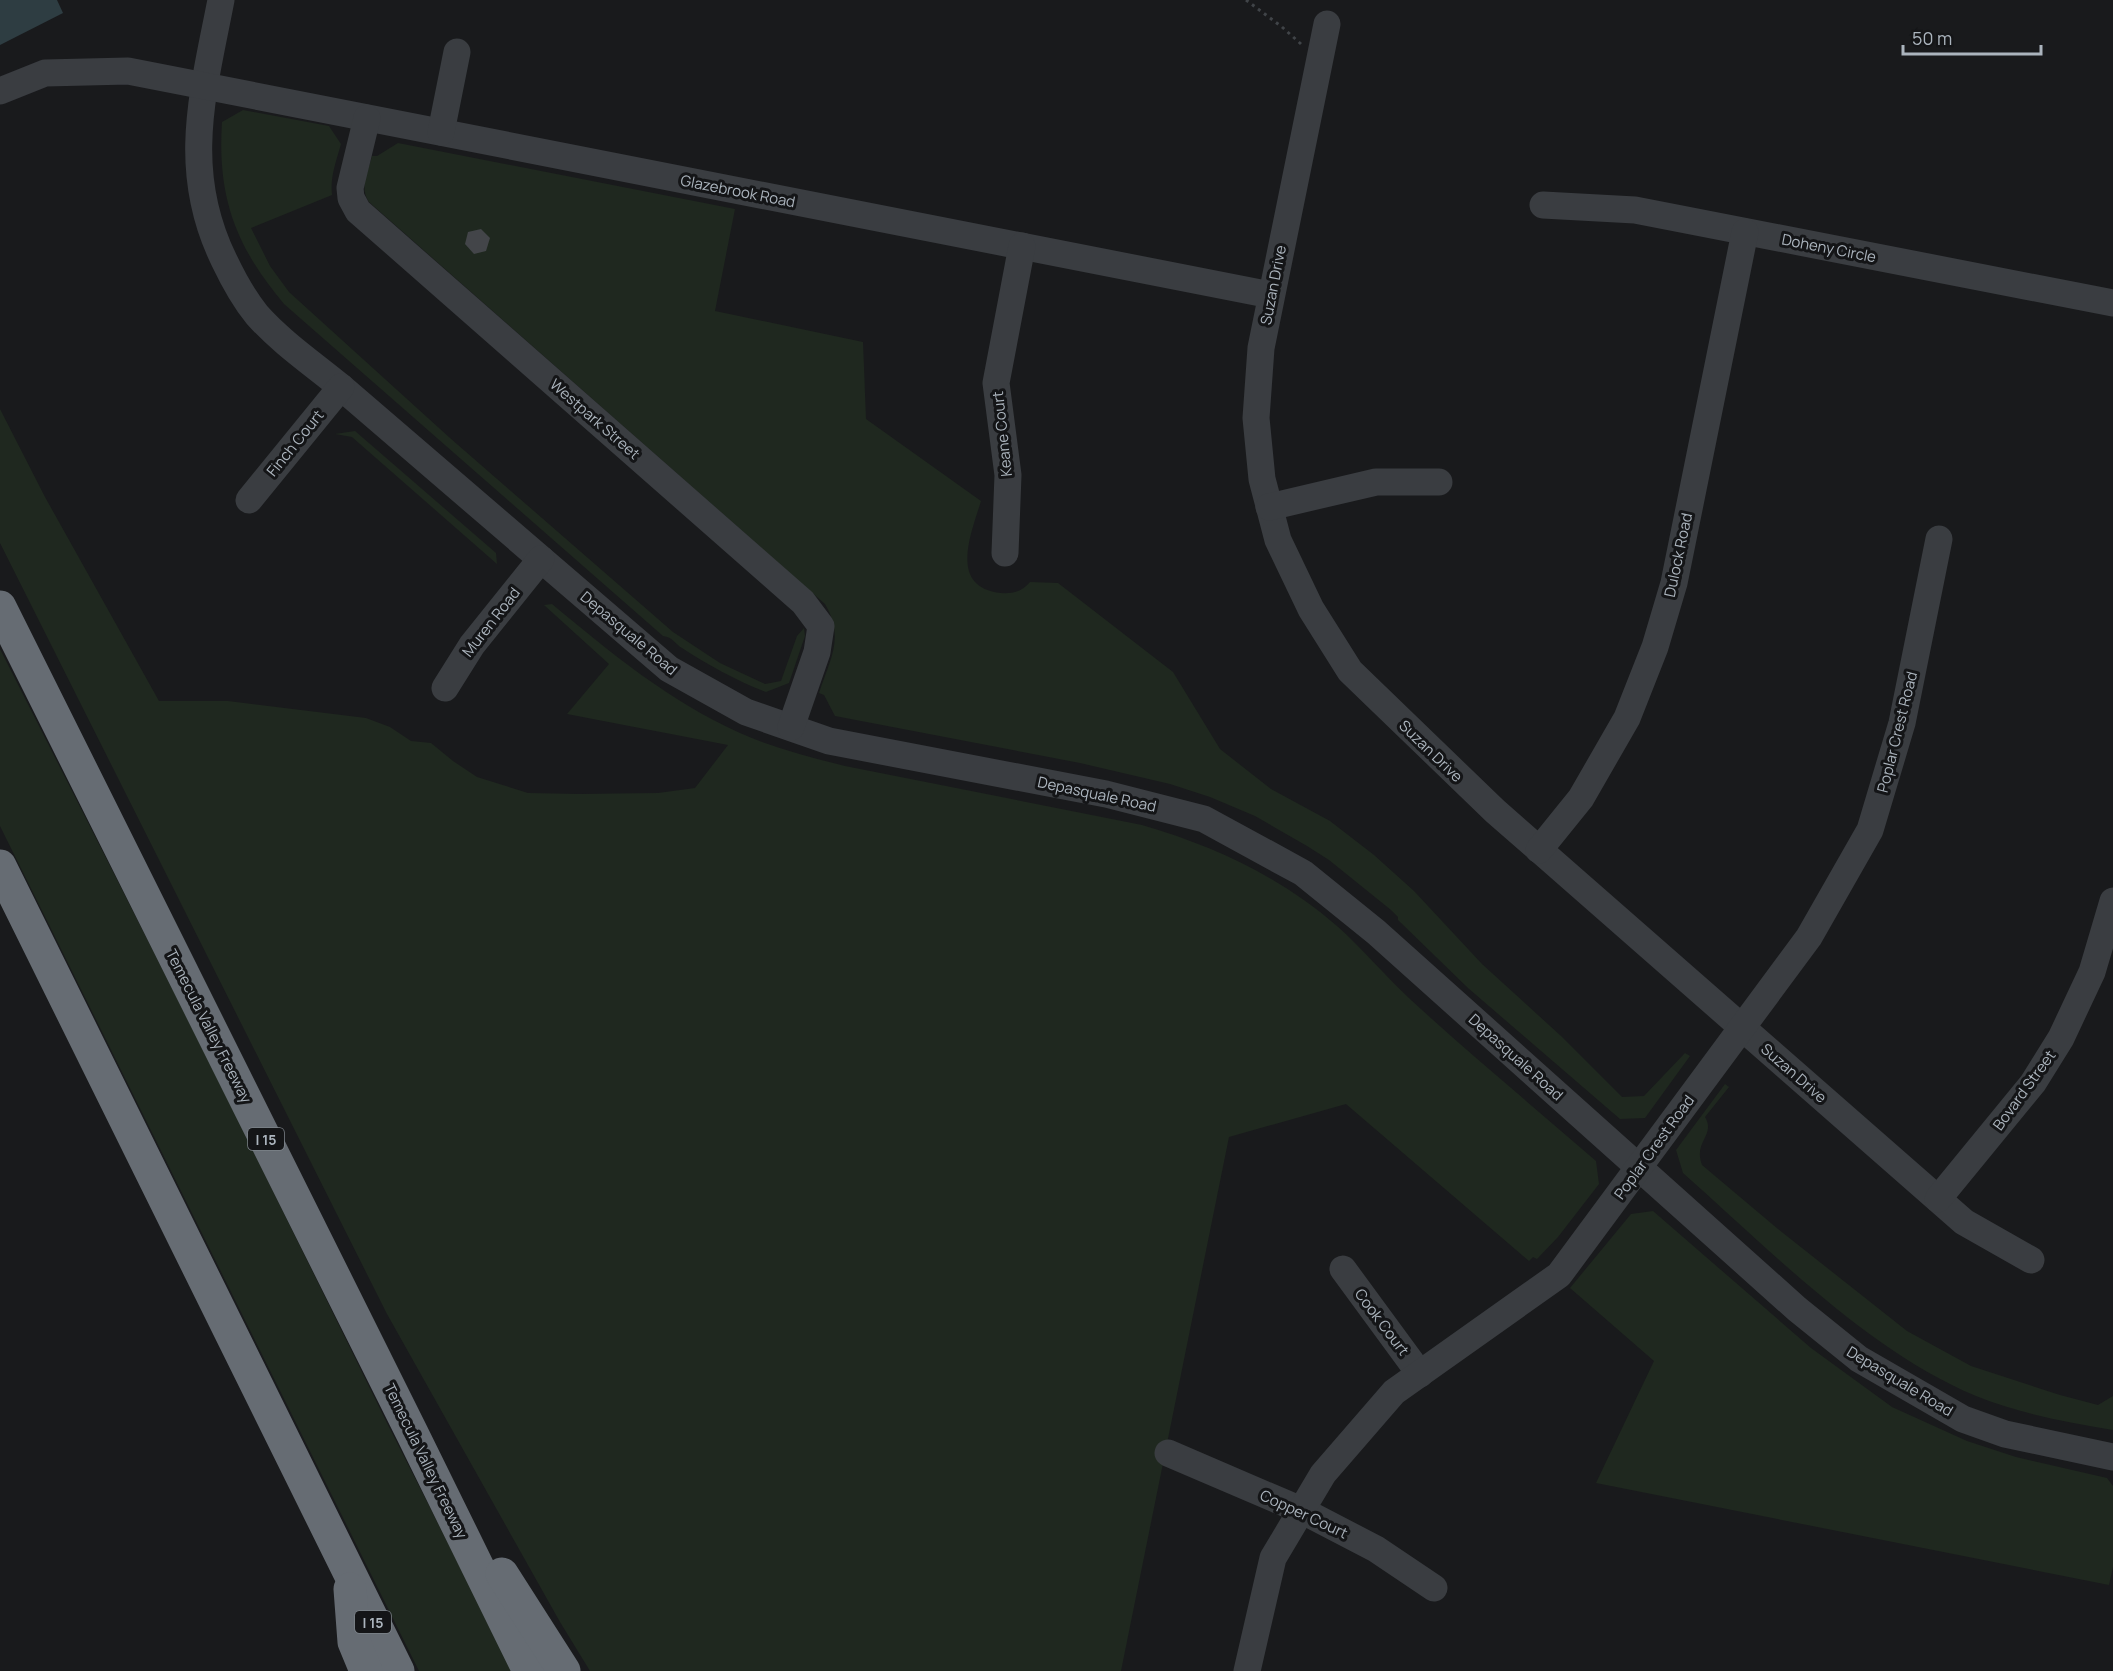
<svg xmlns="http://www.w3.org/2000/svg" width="2113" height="1671" font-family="Manrope,sans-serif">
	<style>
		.green { fill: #1f281f }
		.water { fill: #2e3d42 }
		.building { fill: #434549 }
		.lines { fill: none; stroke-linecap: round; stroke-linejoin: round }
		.path { stroke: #404448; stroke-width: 3; stroke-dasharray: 3 4.5; stroke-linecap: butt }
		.minor { stroke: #3a3d41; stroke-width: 27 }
		.highway { stroke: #666c73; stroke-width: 33 }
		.labels { text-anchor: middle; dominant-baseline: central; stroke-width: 6; stroke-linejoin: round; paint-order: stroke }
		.shield { fill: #141517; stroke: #7e848b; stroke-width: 1.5 }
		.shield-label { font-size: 14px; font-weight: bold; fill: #abb4bd }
		.street-label { font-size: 15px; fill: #abb4bd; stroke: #141517 }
	</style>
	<rect width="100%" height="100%" fill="#191a1c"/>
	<g class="green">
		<path d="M 243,110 L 329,126 L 341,144 C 336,162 330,177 332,195 L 251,228 L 270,266 L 289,292 L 450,438 L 673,632 L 720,663 L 765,684 L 781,681 L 797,636 L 804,628 L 805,636 L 789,683 L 766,692 C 737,681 708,665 682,648 C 675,644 673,637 663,636 L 284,304 C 236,247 217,197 222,122 Z"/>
		<path d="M 398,143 L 735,209 L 715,311 L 863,342 L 866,419 L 981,501 C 971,534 948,587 1001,593 C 1013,594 1023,591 1030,582 L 1058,583 L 1173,672 L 1220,749 L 1271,789 L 1330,821 L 1374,855 L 1414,891 L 1482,964 L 1561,1036 L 1622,1097 L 1644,1096 L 1685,1053 L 1690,1056 L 1645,1118 L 1620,1119 L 1468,988 L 1398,920 L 1398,917 L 1391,910 L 1329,860 L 1307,846 L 1255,816 L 1210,797 L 1170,784 L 1080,763 L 835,716 L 824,695 L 819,693 C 830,659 845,638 825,604 L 369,202 C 359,187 368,172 372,156 L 377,156 Z"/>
		<path d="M 0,409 L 45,497 L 159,701 L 228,701 L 366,718 L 390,727 L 411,741 L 431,743 L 453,761 L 477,777 L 528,793 L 579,794 L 658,793 L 695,788 L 728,745 L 567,714 L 609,664 L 544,605 L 552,604 C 611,653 669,701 740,733 C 773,748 810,757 845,766 L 1142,825 C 1214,846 1279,876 1337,926 C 1363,949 1385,976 1411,1000 C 1471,1055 1535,1108 1596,1161 L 1599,1184 L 1558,1237 L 1537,1259 L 1533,1257 L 1529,1261 L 1346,1104 L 1229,1137 L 1121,1671 L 590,1671 L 560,1622 L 387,1314 L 0,543 Z"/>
		<polygon points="355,431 496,553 497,564 352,437 335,434"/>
		<polygon points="0,649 212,1067 387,1423 513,1671 419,1671 0,826"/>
		<path d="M 1725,1084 L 1729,1087 L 1705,1117 C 1716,1136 1693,1141 1702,1165 L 1778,1229 L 1907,1331 L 1971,1366 L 2060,1395 L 2098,1405 L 2113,1396 L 2113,1430 C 2066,1422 2021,1414 1976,1396 C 1868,1351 1770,1250 1683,1173 L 1676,1150 Z"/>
		<polygon points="1653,1211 1811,1348 1892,1407 1967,1441 2016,1457 2107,1478 2113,1486 2113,1567 2109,1585 1596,1483 1654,1361 1570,1288 1631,1214"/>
	</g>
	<polygon class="water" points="0,0 57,0 63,13 0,45"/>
	<polygon class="building" points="481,229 490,238 486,251 474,254 465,244 468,232"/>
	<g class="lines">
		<polyline class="path" points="1246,0 1282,27 1301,44"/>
		<g class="minor">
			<path d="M 221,0 C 203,93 180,170 224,260 C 233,279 244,299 257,315 C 281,342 313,364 341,387 L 669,669 L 746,712 L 829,741 L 1106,794 L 1204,819 L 1303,873 L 1376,932 L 1797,1309 L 1859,1359 L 1963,1419 L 2005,1434 L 2113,1457"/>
			<polyline points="1327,24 1261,348 1256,418 1262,479 1278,540 1311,609 1350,671 1495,811 1964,1222 2031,1260"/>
			<polyline points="0,91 45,73 128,71 1271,295"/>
			<polyline points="367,118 350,188 351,198 358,211 803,602 821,626 817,652 791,727"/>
			<polyline points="441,132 457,52"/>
			<polyline points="1543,205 1635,210 2113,303"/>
			<polyline points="249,500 341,387"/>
			<polyline points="1269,507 1376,482 1439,482"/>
			<polyline points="1005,553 1008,475 996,383 1022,246"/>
			<polyline points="445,688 472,645 541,559"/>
			<polyline points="1539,850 1581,798 1627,718 1655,647 1674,583 1745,232"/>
			<polyline points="1938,1199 2033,1083 2061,1038 2092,972 2113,901"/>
			<polyline points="1343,1269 1420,1374"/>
			<polyline points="1168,1453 1301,1510 1376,1549 1434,1588"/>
			<polyline points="1247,1671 1273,1558 1323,1474 1394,1392 1559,1275 1809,937 1870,830 1902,723 1939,539"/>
		</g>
		<g class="highway">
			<polyline points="0,607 412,1433 529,1671"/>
			<polyline points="0,866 398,1671"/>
			<polyline points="502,1574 564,1671"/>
			<polyline points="350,1589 354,1642 366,1671"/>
		</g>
	</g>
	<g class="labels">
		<g class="shield">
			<rect x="248" y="1128" width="36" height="22" rx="4.5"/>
			<rect x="355" y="1611" width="36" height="22" rx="4.5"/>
		</g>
		<g class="shield-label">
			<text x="266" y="1139">I 15</text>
			<text x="373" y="1622">I 15</text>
		</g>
		<g class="street-label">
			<text transform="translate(738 191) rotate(11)">Glazebrook Road</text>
			<text transform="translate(1829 248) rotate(11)">Doheny Circle</text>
			<text transform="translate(1273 285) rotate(-79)">Suzan Drive</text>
			<text transform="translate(595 419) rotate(41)">Westpark Street</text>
			<text transform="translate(1002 434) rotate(-96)">Keane Court</text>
			<text transform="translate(295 443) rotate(-51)">Finch Court</text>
			<text transform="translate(1678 555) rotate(-78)">Dulock Road</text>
			<text transform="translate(491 622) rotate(-52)">Muren Road</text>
			<text transform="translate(629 633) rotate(40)">Depasquale Road</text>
			<text transform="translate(1897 732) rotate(-76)">Poplar Crest Road</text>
			<text transform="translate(1431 751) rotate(44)">Suzan Drive</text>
			<text transform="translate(1097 794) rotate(12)">Depasquale Road</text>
			<text transform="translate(209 1026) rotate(63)">Temecula Valley Freeway</text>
			<text transform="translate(1516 1057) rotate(42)">Depasquale Road</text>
			<text transform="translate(1794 1073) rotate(41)">Suzan Drive</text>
			<text transform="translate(2024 1090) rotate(-54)">Bovard Street</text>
			<text transform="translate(1654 1147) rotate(-54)">Poplar Crest Road</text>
			<text transform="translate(1382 1322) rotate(53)">Cook Court</text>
			<text transform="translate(1900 1381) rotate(31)">Depasquale Road</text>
			<text transform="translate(426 1461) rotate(64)">Temecula Valley Freeway</text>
			<text transform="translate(1304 1514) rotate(25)">Copper Court</text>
		</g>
	</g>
	<path d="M1903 45v9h138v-9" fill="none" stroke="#abb4bd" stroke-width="3"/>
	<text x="1912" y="45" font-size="18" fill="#abb4bd" stroke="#141517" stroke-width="4.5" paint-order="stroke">50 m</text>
</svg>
